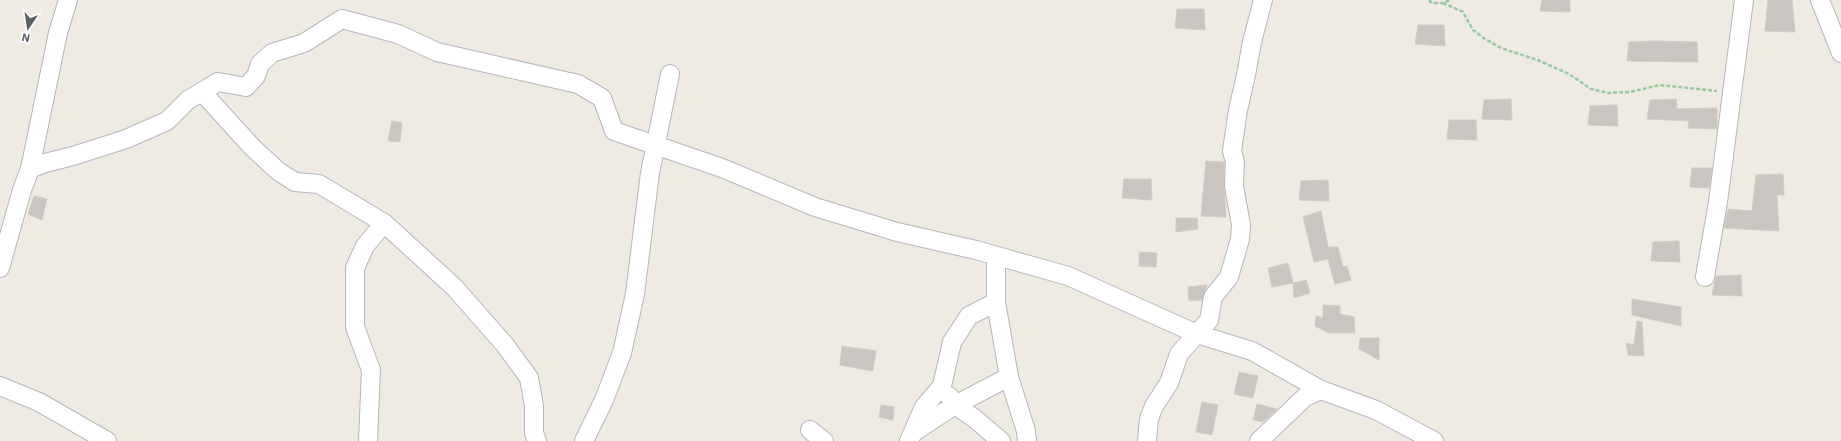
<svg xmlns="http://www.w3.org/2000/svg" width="1841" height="441" font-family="Roboto,sans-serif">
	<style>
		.building { fill: #cac5c0; stroke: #d4ccc1 }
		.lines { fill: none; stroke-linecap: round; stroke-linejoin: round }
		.minor-casing { stroke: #b4b7bb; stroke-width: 20 }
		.path { stroke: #98cba2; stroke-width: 2.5; stroke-dasharray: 4 2; stroke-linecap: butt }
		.minor { stroke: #fff; stroke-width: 18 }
	</style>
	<rect width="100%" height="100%" fill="#efebe3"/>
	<g class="building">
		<polygon points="1542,0 1570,0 1570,12 1540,11"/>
		<polygon points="1768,0 1792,0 1795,32 1765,31"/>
		<polygon points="1177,9 1204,9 1205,30 1175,28"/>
		<polygon points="1418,25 1444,25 1445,46 1415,44"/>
		<polygon points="1656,41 1697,42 1698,62 1627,61 1629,42"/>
		<polygon points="1511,99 1512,120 1482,119 1484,100"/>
		<polygon points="1676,99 1677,109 1717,108 1717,129 1688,128 1689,121 1647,119 1650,100"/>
		<polygon points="1617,105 1618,126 1588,125 1590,106"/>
		<polygon points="1449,120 1476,120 1477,140 1447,139"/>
		<polygon points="392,121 402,123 400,142 388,141"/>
		<polygon points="1206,161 1224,162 1224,186 1226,217 1201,216"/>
		<polygon points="1692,168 1712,168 1709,188 1690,187"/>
		<polygon points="1783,174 1784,195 1777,195 1779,231 1724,228 1728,209 1752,211 1756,175"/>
		<polygon points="1124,179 1151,179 1152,200 1122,198"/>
		<polygon points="1328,180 1329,201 1299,200 1301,181"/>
		<polygon points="34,196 47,199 42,220 28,214"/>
		<polygon points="1321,211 1328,247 1338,247 1343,267 1347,266 1351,280 1335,284 1328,259 1314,262 1303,217"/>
		<polygon points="1176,218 1197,218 1198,229 1176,232"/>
		<polygon points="1679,241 1680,262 1651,261 1653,242"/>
		<polygon points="1139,252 1157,253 1156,267 1139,266"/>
		<polygon points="1288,263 1293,283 1272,287 1268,268"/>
		<polygon points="1741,275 1742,296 1712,295 1716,276"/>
		<polygon points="1306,280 1310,293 1294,298 1293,283"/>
		<polygon points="1207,285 1202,300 1189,301 1188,287"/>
		<polygon points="1632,299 1681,307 1681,326 1632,315"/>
		<polygon points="1323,305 1340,306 1340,314 1354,317 1355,333 1329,333 1315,326 1316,316 1323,318"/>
		<polygon points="1637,321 1642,322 1644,356 1628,355 1626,343 1634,345"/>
		<polygon points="1360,338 1379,338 1379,360 1359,349"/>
		<polygon points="842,346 876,351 873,371 840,365"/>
		<polygon points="1239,372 1258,376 1253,398 1234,394"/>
		<polygon points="1202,402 1218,405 1212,435 1196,432"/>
		<polygon points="1257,404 1277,409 1263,422 1253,420"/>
		<polygon points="881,405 894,407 893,420 879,417"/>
	</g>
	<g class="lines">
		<defs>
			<g id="minor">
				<polyline points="1820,0 1841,53"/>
				<polyline points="202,92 252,147 278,171 295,182 319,184 384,223 454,287 505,345 529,378 534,406 534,433 537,441"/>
				<polyline points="30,169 45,163 73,156 126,139 167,121 188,100 218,82 246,87 256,76 260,64 272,53 304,43 342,19 398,34 437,52 578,84 602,98 614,131 722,168 815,207 897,232 976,250 1068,276 1197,334 1252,351 1321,390 1376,410 1434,441"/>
				<polyline points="996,256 996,302 1009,377 1026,431 1027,441"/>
				<polyline points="0,268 22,190 30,169 58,33 68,0"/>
				<polyline points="1705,277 1718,202 1744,0"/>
				<polyline points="0,386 39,402 107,441"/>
				<polyline points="949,396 955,405 974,418 1001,441"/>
				<polyline points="810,430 824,441"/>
				<polyline points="914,432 955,405 1009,377"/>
				<polyline points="368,441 371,370 355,327 355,268 365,246 384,223"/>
				<polyline points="584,441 604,400 622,353 635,294 650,173 670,74"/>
				<polyline points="909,441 924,407 942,386 952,342 969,316 996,302"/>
				<polyline points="1147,441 1149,419 1154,406 1169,383 1179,354 1209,320 1213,297 1229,277 1240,239 1241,225 1234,186 1235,162 1232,151 1238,110 1246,75 1252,42 1263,0"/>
				<polyline points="1259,441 1305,397 1321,390"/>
			</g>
		</defs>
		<use href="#minor" class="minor-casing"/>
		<g class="path">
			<polyline points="1429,0 1432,3 1443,3 1450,0"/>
			<polyline points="1443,3 1463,12 1473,30 1485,39 1501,48 1540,61 1569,74 1591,89 1609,93 1630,92 1660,85 1717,91"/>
		</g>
		<use href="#minor" class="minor"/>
	</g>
	<g transform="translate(28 28) rotate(193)" stroke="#ffffff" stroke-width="3" paint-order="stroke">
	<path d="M0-3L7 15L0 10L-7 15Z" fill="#5b6065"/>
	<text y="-6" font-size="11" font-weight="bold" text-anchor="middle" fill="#5b6065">N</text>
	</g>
</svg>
